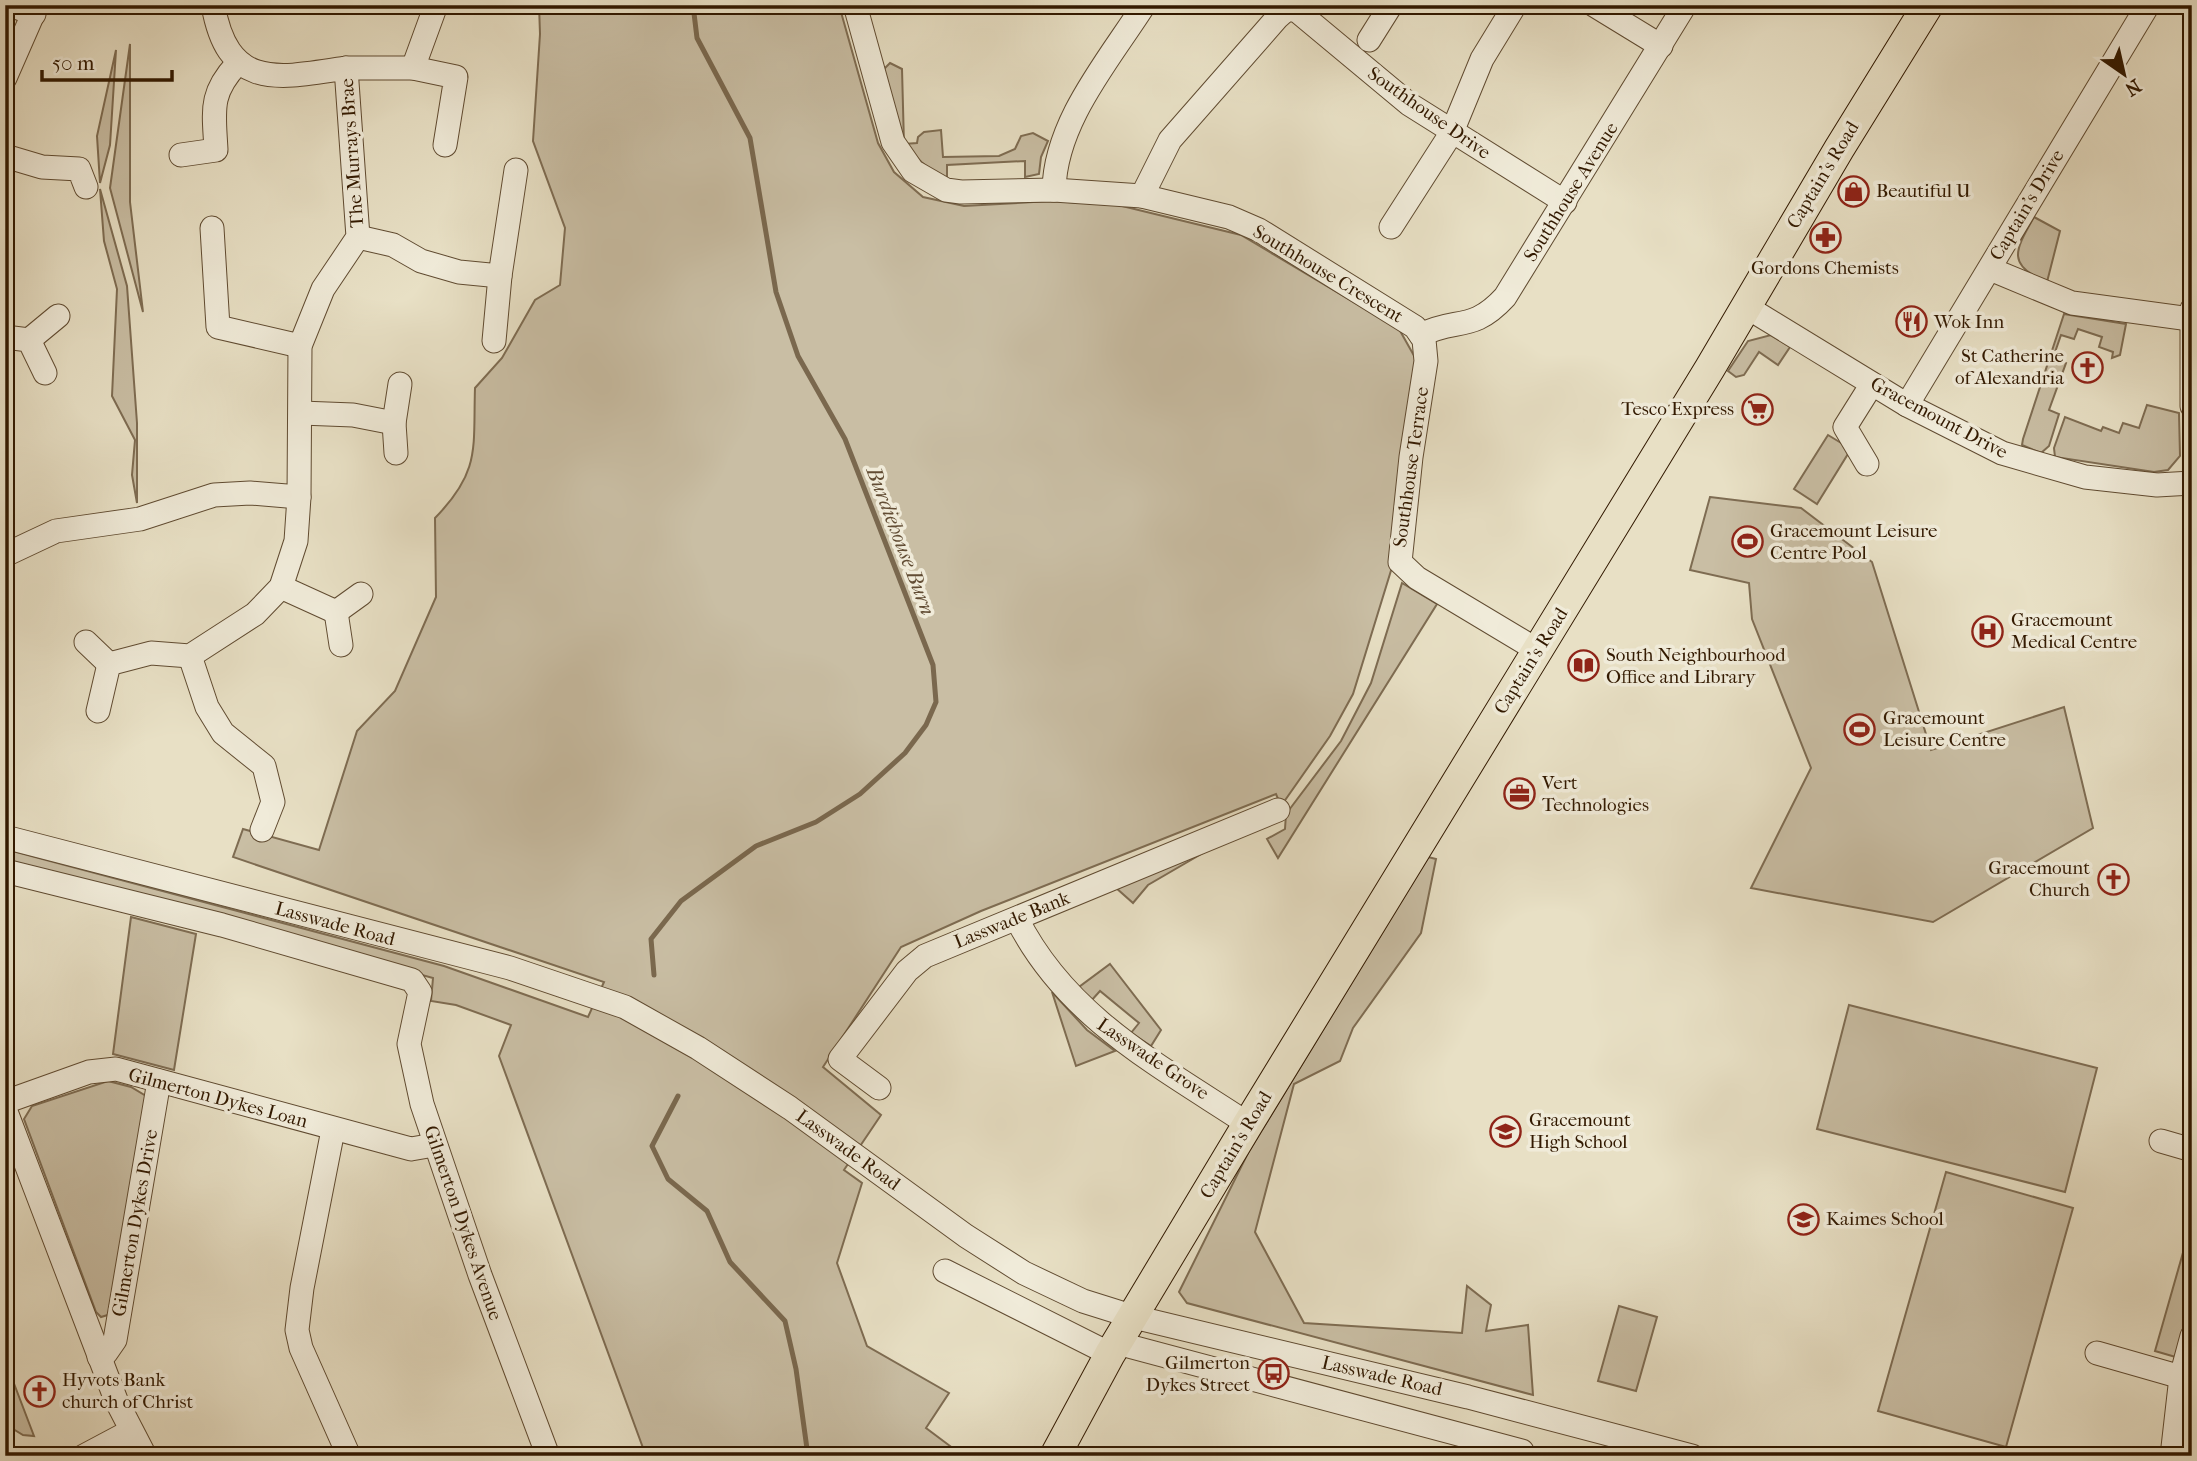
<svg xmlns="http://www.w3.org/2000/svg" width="2197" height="1461" font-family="'IM FELL French Canon',serif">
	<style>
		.green { fill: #c9bea4; stroke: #7e6c52; stroke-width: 2 }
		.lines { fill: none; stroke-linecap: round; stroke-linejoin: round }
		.stream { stroke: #7a684e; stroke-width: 5 }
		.minor-casing { stroke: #604b31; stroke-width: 25 }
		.major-casing { stroke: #321900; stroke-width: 32 }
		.minor { stroke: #f0ebd9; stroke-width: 23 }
		.major { stroke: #e8e0c5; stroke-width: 30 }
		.labels { text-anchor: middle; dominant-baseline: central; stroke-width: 7; stroke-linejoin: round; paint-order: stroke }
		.street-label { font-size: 19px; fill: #321900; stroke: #f0ebd9 }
		.poi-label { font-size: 19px; fill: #321900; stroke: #f0ebd9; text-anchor: start }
		.water-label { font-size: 21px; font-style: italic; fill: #624d34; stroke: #f0ebd9 }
	</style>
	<rect width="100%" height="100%" fill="#e8e0c5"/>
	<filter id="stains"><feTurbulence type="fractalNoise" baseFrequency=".00286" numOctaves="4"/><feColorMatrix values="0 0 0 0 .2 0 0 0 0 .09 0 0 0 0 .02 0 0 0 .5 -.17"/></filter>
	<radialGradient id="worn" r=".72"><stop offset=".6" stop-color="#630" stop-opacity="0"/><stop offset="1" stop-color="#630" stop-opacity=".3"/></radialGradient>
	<g class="green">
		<path d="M 539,5 L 839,5 L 878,143 L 894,172 L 923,197 L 964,206 L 1051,201 L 1118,205 L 1241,235 L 1399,329 L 1417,361 L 1393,564 L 1353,694 L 1330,736 L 1281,806 L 1276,794 L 981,911 L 901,947 L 823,1067 L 881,1115 L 844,1170 L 862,1183 L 837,1263 L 867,1346 L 949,1393 L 926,1428 L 958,1452 L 956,1456 L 646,1456 L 499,1056 L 511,1025 L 456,1005 L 431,1001 L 433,978 L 145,899 L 5,866 L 5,849 L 444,966 L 588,1017 L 604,982 L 233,857 L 243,829 L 319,850 L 357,731 L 395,691 L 436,597 L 435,518 C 481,471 473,448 475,388 L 502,358 L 535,300 L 560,285 L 565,228 L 533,141 L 540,34 Z"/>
		<polygon points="130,44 130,202 143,312 110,188"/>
		<polygon points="116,50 110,145 100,183 97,136"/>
		<path d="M 890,63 L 902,69 L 904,144 L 917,143 L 918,137 L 924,132 L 941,130 L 943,157 L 999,156 L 1015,149 L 1021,136 L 1033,133 L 1048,141 L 1041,157 L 1039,174 L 1025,177 L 1025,161 L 947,165 L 947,179 C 897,155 897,120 883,70 Z"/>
		<polygon points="100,189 127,286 137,423 137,503 132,475 135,440 112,396 117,289 104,241"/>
		<path d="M 2034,217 L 2060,231 L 2047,282 C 2005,265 2016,249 2034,217 Z"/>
		<polygon points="2064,314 2126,324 2120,355 2112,358 2113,352 2099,347 2102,337 2078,329 2074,339 2061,335 2053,358 2066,363 2049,410 2059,414 2049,446 2041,453 2022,445 2023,439"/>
		<polygon points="1771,335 1790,347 1778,365 1759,352 1744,375 1736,377 1728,371 1748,341"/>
		<polygon points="2147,405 2179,413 2180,456 2168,470 2154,472 2055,457 2054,448 2065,417 2101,431 2103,427 2119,433 2123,423 2139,428"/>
		<polygon points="1828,435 1851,449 1817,504 1794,489"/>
		<polygon points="1710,497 1801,508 1872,562 1931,750 2064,707 2093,828 1933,922 1751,888 1811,768 1752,619 1749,583 1690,570"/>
		<polygon points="1402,583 1437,604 1278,858 1267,839 1285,829 1286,814 1341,741 1371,683"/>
		<polygon points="1234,835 1148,885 1133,903 1115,887"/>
		<polygon points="1428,857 1436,859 1421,933 1353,1028 1340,1061 1294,1084 1255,1232 1304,1323 1462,1333 1467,1286 1491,1305 1486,1331 1528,1325 1533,1395 1187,1303 1179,1292 1248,1153"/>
		<polygon points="131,917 196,934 174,1070 113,1054"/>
		<polygon points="1110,964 1161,1030 1151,1046 1131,1033 1139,1023 1100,991 1091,1001 1079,987"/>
		<polygon points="1052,992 1087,1030 1115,1051 1076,1066"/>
		<polygon points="1849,1005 2097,1068 2065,1192 1817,1129"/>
		<polygon points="108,1081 131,1087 146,1096 111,1314 101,1317 96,1312 24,1119 32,1106"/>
		<polygon points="1946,1172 2073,1208 2006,1447 1878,1411"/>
		<polygon points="2192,1221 2192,1314 2179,1358 2155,1351"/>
		<polygon points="1619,1306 1657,1317 1636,1391 1598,1381"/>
		<polygon points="5,1360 34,1436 23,1435 5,1424"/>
	</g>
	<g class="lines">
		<g class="stream">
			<polyline points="654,975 651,939 681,901 756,846 816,822 860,794 905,753 926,725 936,702 933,665 845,439 798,356 776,292 750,138 697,38 693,5"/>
			<polyline points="678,1096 652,1146 668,1179 707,1211 730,1262 785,1321 796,1369 808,1456"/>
		</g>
		<defs>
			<g id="minor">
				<polyline points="11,5 34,14"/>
				<polyline points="855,5 893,142 913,171 946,190 961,192 1054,190 1142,196 1229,217 1259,230 1415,327 1424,340 1426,361 1411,457 1400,562 1417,578 1537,650"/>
				<polyline points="1594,5 1661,46"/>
				<polyline points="1369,40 1391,5"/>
				<polyline points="346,68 413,68 456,77 445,145"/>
				<polyline points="413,68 436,5"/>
				<polyline points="5,78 37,5"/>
				<path d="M 181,155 L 216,150 C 214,111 209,94 237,64"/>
				<polyline points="5,156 42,167 79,169 86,187"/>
				<path d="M 1054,190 C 1055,122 1109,60 1144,5"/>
				<polyline points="1142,196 1170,140 1277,18 1286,10 1296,10 1409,104 1565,202"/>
				<polyline points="1391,227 1452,132 1482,59 1515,5"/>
				<polyline points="212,228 218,327 300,346"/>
				<polyline points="358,237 393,245 421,261 459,272 500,276 516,170"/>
				<polyline points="1990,269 2072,303 2190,319"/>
				<polyline points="1745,306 1907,405 2002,453 2085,477 2157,485 2192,483"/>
				<polyline points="2192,309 2192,406"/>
				<path d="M 1421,335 C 1456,317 1472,333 1505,297 L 1685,5"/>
				<polyline points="5,337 29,340 45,373"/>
				<polyline points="29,340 58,316"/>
				<polyline points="494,341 500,276"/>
				<polyline points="1907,405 2148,5"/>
				<polyline points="301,413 353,415 394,423"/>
				<polyline points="396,453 394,423 400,384"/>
				<polyline points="1867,464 1845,427 1872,384"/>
				<path d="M 5,555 L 56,531 L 140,519 L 214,495 L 250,493 L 299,497 L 300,346 L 323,289 L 358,237 L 346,68 C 276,79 228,90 213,5"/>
				<polyline points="281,587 336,612 361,594"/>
				<polyline points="336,612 341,645"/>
				<polyline points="86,642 109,664"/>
				<polyline points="190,656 207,707 223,733 264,766 273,802 262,830"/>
				<polyline points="98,711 109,664 151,653 190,656 255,614 281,587 296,541 299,497"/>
				<polyline points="5,837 510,968 625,1007 698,1048 790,1108 966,1236 1024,1273 1083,1301 1134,1317 1468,1397 1692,1456"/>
				<polyline points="5,871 222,925 412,980 420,992 409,1044 422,1104 480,1275 548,1456"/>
				<path d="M 1017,919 C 1066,1017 1160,1066 1248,1124"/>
				<polyline points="879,1088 840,1059 907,971 925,956 1278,810"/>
				<polyline points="5,1102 89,1072 116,1069 411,1149 434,1145"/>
				<polyline points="5,1109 116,1400 145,1456"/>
				<polyline points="333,1130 302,1288 297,1330 301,1348 349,1456"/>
				<polyline points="2161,1141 2192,1150"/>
				<polyline points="945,1271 1110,1354"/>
				<polyline points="1117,1343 1522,1451"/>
				<polyline points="2097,1353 2181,1377"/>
				<polyline points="99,1357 106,1353 115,1340 159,1081"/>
				<polyline points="84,1456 131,1431"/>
				<polyline points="2172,1456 2181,1377 2192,1336"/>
			</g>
			<polyline id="major" points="1055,1456 1110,1354 1248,1124 1710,368 1839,149 1928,5"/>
		</defs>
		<use href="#minor" class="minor-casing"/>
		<use href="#major" class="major-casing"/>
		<use href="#minor" class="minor"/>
		<use href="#major" class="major"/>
	</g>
	<defs>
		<symbol id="shop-ring" viewBox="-11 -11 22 22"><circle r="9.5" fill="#f0ebd9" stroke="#8f2418" stroke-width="1.5"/><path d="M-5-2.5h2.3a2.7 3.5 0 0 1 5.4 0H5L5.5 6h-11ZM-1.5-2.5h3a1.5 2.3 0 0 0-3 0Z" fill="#8f2418"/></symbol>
		<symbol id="pharmacy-ring" viewBox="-11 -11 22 22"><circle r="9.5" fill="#f0ebd9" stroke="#8f2418" stroke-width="1.5"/><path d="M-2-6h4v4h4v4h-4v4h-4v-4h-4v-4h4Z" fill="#8f2418"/></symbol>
		<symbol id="restaurant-ring" viewBox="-11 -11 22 22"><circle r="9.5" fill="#f0ebd9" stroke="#8f2418" stroke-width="1.5"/><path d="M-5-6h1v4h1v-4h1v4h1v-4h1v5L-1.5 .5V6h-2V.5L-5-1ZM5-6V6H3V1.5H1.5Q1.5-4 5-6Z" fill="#8f2418"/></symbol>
		<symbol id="church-ring" viewBox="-11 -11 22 22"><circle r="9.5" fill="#f0ebd9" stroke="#8f2418" stroke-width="1.5"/><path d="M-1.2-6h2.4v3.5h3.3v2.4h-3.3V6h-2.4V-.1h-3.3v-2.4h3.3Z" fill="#8f2418"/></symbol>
		<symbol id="supermarket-ring" viewBox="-11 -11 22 22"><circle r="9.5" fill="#f0ebd9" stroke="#8f2418" stroke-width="1.5"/><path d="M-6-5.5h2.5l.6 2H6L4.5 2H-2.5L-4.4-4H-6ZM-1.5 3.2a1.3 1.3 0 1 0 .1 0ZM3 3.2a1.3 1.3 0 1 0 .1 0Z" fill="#8f2418"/></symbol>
		<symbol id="stadium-ring" viewBox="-11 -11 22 22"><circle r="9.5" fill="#f0ebd9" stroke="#8f2418" stroke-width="1.5"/><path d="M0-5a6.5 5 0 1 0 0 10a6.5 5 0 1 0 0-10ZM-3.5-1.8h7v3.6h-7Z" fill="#8f2418"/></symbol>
		<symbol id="hospital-ring" viewBox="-11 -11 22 22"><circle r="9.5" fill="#f0ebd9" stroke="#8f2418" stroke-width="1.5"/><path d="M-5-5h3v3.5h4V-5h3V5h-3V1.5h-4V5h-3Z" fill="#8f2418"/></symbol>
		<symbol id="library-ring" viewBox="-11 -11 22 22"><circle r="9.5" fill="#f0ebd9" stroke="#8f2418" stroke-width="1.5"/><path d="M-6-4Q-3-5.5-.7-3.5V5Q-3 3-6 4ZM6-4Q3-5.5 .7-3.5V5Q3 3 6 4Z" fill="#8f2418"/></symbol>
		<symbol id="office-ring" viewBox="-11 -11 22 22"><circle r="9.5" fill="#f0ebd9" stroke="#8f2418" stroke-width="1.5"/><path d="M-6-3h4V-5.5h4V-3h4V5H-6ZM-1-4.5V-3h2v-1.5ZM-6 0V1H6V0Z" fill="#8f2418"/></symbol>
		<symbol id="school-ring" viewBox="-11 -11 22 22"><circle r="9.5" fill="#f0ebd9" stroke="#8f2418" stroke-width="1.5"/><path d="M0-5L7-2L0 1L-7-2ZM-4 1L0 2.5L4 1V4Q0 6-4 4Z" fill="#8f2418"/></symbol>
		<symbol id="bus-ring" viewBox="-11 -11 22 22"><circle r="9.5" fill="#f0ebd9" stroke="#8f2418" stroke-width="1.5"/><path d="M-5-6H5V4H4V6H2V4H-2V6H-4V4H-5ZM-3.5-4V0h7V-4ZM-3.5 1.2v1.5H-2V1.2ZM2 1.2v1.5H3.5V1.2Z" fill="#8f2418"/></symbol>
	</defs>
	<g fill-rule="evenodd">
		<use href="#shop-ring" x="1836" y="174" width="35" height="35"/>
		<use href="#pharmacy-ring" x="1808" y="220" width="35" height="35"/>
		<use href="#restaurant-ring" x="1894" y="304" width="35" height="35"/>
		<use href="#church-ring" x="2070" y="350" width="35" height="35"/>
		<use href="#supermarket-ring" x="1740" y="392" width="35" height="35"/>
		<use href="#stadium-ring" x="1730" y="524" width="35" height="35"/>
		<use href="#hospital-ring" x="1970" y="614" width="35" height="35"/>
		<use href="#library-ring" x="1566" y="648" width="35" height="35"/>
		<use href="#stadium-ring" x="1842" y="712" width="35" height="35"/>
		<use href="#office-ring" x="1502" y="776" width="35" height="35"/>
		<use href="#church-ring" x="2096" y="862" width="35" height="35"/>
		<use href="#school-ring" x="1488" y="1114" width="35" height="35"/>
		<use href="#school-ring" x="1786" y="1202" width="35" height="35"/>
		<use href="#bus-ring" x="1256" y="1356" width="35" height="35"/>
		<use href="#church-ring" x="22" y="1374" width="35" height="35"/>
	</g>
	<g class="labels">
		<g class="street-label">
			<text transform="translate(1429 113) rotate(35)">Southhouse Drive</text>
			<text transform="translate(352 153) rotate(-94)">The Murrays Brae</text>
			<text transform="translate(1823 175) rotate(-59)">Captain's Road</text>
			<text transform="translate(1571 192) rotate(-58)">Southhouse Avenue</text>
			<text transform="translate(2027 205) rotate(-59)">Captain's Drive</text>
			<text transform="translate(1328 274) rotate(31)">Southhouse Crescent</text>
			<text transform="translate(1939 418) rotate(28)">Gracemount Drive</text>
			<text transform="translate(1411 467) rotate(-82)">Southhouse Terrace</text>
			<text transform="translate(1531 661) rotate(-58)">Captain's Road</text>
			<text transform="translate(1012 920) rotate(-22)">Lasswade Bank</text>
			<text transform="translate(335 924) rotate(15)">Lasswade Road</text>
			<text transform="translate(1153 1059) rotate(34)">Lasswade Grove</text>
			<text transform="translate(218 1098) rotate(15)">Gilmerton Dykes Loan</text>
			<text transform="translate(1236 1145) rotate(-59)">Captain's Road</text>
			<text transform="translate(848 1150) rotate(36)">Lasswade Road</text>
			<text transform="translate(135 1223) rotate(-80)">Gilmerton Dykes Drive</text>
			<text transform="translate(463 1223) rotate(71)">Gilmerton Dykes Avenue</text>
			<text transform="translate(1382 1376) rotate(13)">Lasswade Road</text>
		</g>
		<g class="poi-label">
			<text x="1876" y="191">Beautiful U</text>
			<text x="1825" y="268" text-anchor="middle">Gordons Chemists</text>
			<text x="1934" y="322">Wok Inn</text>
			<text x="2064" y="356" text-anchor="end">St Catherine<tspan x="2064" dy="22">of Alexandria</tspan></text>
			<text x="1734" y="409" text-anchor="end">Tesco Express</text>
			<text x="1770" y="531">Gracemount Leisure<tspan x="1770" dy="22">Centre Pool</tspan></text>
			<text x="2011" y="620">Gracemount<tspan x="2011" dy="22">Medical Centre</tspan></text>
			<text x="1606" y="655">South Neighbourhood<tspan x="1606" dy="22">Office and Library</tspan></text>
			<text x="1883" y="718">Gracemount<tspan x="1883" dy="22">Leisure Centre</tspan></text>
			<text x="1542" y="783">Vert<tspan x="1542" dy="22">Technologies</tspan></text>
			<text x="2090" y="868" text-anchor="end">Gracemount<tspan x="2090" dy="22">Church</tspan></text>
			<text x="1529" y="1120">Gracemount<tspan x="1529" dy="22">High School</tspan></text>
			<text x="1826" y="1219">Kaimes School</text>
			<text x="1250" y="1363" text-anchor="end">Gilmerton<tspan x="1250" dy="22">Dykes Street</tspan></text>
			<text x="62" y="1380">Hyvots Bank<tspan x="62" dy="22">church of Christ</tspan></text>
		</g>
		<g class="water-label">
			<text transform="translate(901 541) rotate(69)">Burdiehouse Burn</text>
		</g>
	</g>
	<rect width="2197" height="1461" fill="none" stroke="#e8e0c5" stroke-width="28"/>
	<rect x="7" y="7" width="2183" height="1447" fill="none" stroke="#321900" stroke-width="3.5"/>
	<rect x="14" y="14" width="2169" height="1433" fill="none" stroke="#321900" stroke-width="2"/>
	<g transform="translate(2124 74) rotate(146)" stroke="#f0ebd9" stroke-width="5" paint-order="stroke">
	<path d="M0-5L12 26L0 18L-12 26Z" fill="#321900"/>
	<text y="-10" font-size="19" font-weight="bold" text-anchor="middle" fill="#321900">N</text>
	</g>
	<path d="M42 70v10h130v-10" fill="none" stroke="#321900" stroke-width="3.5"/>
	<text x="52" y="70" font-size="21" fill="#321900" stroke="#f0ebd9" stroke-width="5" paint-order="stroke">50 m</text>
	<rect width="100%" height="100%" filter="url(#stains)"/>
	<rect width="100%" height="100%" fill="url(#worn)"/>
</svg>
